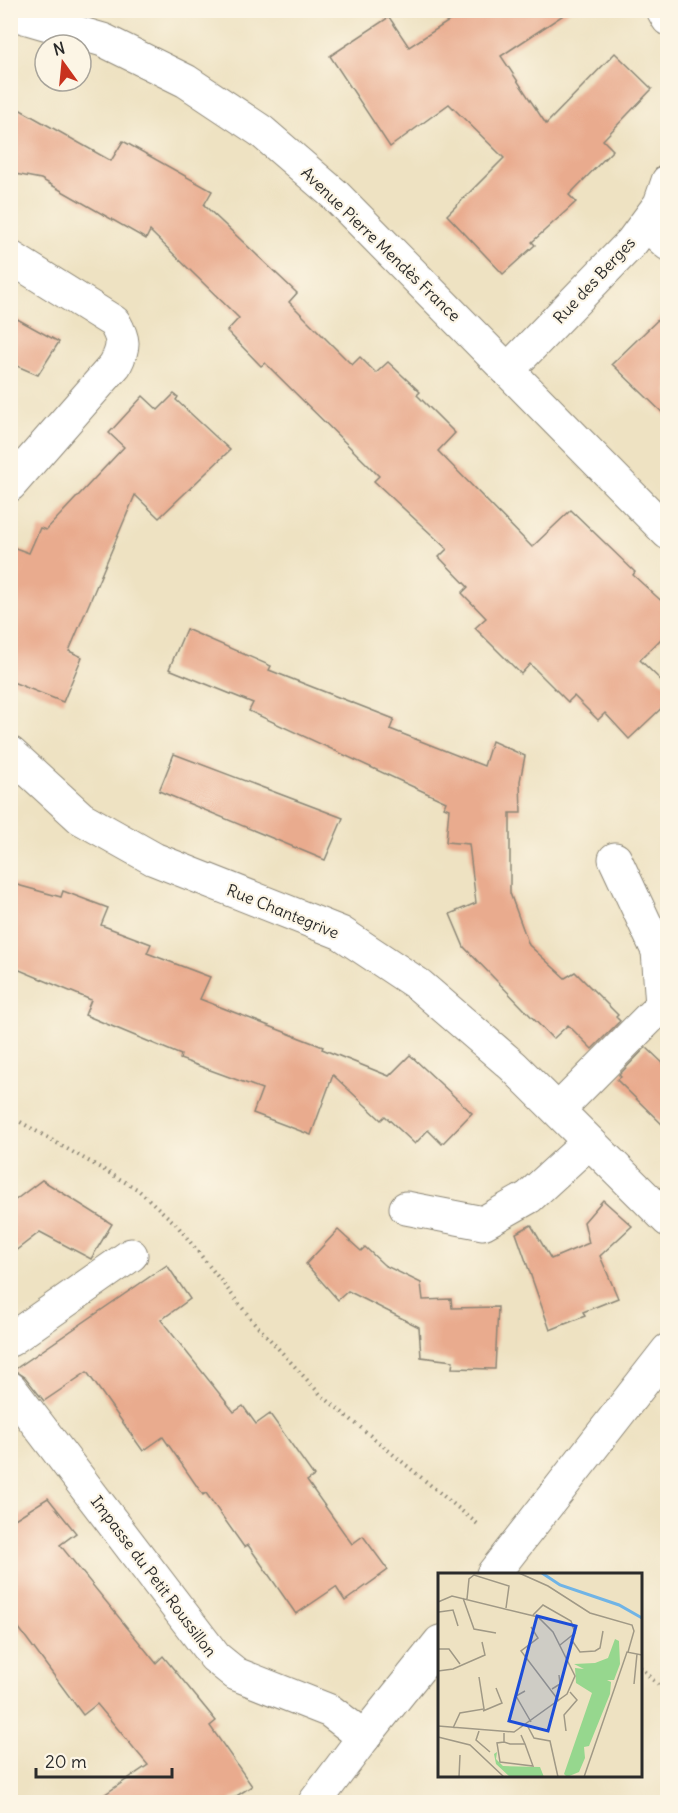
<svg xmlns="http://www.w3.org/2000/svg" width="678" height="1813" font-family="Delius,sans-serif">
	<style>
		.building { fill: #e9ab8e }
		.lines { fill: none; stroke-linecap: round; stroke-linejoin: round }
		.street-casing { stroke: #8c8676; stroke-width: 35 }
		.path { stroke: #8c8676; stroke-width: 4; stroke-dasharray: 1.5 4.5; stroke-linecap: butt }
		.street { stroke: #fff; stroke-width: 33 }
		.labels { text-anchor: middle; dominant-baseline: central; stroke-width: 4.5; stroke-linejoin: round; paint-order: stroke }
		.street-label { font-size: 16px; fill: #2b2b2b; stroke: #fcf5e5 }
		.inset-river { fill: none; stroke: #70b4e6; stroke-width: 3 }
		.inset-road { fill: none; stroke: #a09986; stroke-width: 1.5 }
		.view { fill: #1d4ed8; fill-opacity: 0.15; stroke: #1d4ed8; stroke-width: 3 }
		.inset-edge { fill: none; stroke: #2b2b2b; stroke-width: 3 }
	</style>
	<rect width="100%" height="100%" fill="#fcf5e5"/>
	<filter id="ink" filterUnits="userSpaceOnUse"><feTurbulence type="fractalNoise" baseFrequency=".0167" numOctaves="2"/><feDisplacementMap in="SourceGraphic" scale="12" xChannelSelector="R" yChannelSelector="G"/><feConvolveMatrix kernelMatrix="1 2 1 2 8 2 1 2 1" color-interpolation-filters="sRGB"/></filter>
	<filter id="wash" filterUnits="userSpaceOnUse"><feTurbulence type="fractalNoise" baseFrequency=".008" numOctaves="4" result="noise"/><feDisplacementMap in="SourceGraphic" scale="24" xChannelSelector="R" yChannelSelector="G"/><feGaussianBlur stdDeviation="1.35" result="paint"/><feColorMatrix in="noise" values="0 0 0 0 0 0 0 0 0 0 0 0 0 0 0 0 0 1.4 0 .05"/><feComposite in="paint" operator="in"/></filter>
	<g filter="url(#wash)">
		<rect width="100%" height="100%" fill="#eee2c2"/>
		<g id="blocks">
			<g class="building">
				<polygon points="466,10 571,10 501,56 546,124 615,53 652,89 603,140 613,150 569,195 576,202 532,242 535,245 503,274 447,215 504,158 449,104 390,147 330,56 389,17 409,47"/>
				<polygon points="10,104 111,161 123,141 212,191 204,205 297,293 289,302 352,365 360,357 376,373 388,362 420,392 417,395 455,433 438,451 532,547 571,510 635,572 633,575 668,607 668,632 640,660 668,687 668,702 629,739 605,713 598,720 574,696 568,702 530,664 521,674 475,628 486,618 462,593 468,587 439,557 447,549 374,481 379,476 265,363 261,366 227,331 239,318 150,231 146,239 41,179 10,173"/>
				<polygon points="668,310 668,418 612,364"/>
				<polygon points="10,315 59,342 38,375 10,363"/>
				<polygon points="174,394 178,397 176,400 230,450 159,518 135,495 69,651 82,657 63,702 10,681 10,546 29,553 40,528 46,530 124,447 109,433 143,396 158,410"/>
				<polygon points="186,629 271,666 269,670 394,719 390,729 484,766 492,741 525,756 520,781 521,813 510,813 510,893 529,945 565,978 575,972 618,1015 616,1017 620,1021 592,1049 568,1025 553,1039 464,947 450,914 476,903 469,844 446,842 449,809 444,807 446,802 249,711 253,703 169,669"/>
				<polygon points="174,754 343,818 325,860 159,791"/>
				<polygon points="10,883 61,897 63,891 108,908 101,925 151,944 147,953 210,977 200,999 323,1047 322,1049 389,1076 410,1055 472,1113 442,1144 428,1130 415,1144 385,1116 381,1120 333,1075 311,1135 253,1113 262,1089 180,1059 181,1055 85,1015 91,1000 10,966"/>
				<polygon points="646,1047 668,1068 668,1130 617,1080 621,1077 619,1075"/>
				<polygon points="42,1180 112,1224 91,1259 40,1232 10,1255 10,1204"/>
				<polygon points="603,1200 632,1226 600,1256 618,1298 583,1312 585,1316 550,1330 516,1233 531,1225 551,1259 589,1243 584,1222"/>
				<polygon points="338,1230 361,1251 365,1247 384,1265 421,1283 423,1300 451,1299 452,1308 498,1307 495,1369 452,1368 453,1361 421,1357 419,1327 348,1291 338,1300 306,1264"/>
				<polygon points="167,1265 190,1299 161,1320 234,1412 243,1406 256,1424 270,1414 314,1476 307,1481 352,1544 363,1536 388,1570 345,1601 336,1587 296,1614 248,1545 244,1547 206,1493 203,1495 163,1437 143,1451 87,1372 44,1401 25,1377 14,1370"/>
				<polygon points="48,1498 76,1533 60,1545 156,1663 163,1656 216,1721 210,1726 252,1786 226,1803 92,1803 148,1765 97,1704 83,1715 10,1616 10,1522"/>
			</g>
		</g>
	</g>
	<g filter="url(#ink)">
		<use href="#blocks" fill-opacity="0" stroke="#8c8676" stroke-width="1.5"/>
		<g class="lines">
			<defs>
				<g id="street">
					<polyline points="663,10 668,19"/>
					<polyline points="10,13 103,40 186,81 261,131 334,194 668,533"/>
					<polyline points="646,224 668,244"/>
					<path d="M 10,257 L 114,322 C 124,339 125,346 115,365 L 10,485"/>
					<polyline points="508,370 632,242 660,204 668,181"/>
					<polyline points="10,753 81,818 154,859 341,933 419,985 513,1066 668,1220"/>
					<polyline points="558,1110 662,1005 658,951 615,859"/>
					<polyline points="406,1208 483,1223 529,1197 589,1142"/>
					<polyline points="10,1340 131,1255"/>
					<polyline points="10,1388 215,1657 236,1674 330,1711 364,1737"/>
					<polyline points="493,1574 668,1350"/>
					<polyline points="315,1802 364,1737 440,1642"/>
				</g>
			</defs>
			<use href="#street" class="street-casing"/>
			<g class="path">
				<polyline points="10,1116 137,1189 176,1224 252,1320 320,1394 480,1526"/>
				<polyline points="640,1667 668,1695"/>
			</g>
			<use href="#street" class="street"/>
		</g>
	</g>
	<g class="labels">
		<g class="street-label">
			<text transform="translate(381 244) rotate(44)">Avenue Pierre Mendès France</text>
			<text transform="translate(594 280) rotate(-47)">Rue des Berges</text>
			<text transform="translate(283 911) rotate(22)">Rue Chantegrive</text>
			<text transform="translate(154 1576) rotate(53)">Impasse du Petit Roussillon</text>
		</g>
	</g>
	<g transform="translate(438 1573)">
		<rect width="204" height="204" fill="#eee2c2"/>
		<path d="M 177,66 L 181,68 L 182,91 L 176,107 L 169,107 L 173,109 L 172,121 L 151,173 L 146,174 L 147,185 L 141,199 L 129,204 L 126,201 L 154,120 L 138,110 L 137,95 L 146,96 L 136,91 L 157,90 L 170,85 ZM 59,179 L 58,186 L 65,193 L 102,194 L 106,204 L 72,204 L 58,191 L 56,181 Z" fill="#96d78e"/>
		<path class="inset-river" d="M 104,0 L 122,12 L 181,32 L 204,45"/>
		<path class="inset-road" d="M 81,0 L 110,13 L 152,40 L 194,52 L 196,58 L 190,79M 25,25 L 36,56 L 58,60M 29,26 L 31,6 L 36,2 L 71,13 L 68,35M 0,29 L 14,23 L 100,44 L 115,59 L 137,103 L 129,121 L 76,159 L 0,153M 1,39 L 15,37 L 20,53M 95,42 L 105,32 L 133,48 L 137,60 L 122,72M 93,54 L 100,65 L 83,78 L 121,128M 133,66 L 142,79 L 157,78 L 162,75 L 165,58M 0,76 L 11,76 L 22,91M 0,98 L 15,96 L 47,82 L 44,69M 196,111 L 199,81M 114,116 L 122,111 L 121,102M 87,118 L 78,123 L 93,149M 45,138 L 64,130 L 58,115M 89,152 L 96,165 L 112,168 L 120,204M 15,155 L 22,140 L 46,136 L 41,104M 41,158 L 38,167 L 52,179M 128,158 L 126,142 L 139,127 L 132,119M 66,160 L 66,169 L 72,171 L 87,171 L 83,162M 0,164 L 32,172 L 66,204M 66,169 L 59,170 L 62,189 L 95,193 L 87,171M 21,204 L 22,182M 146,204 L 189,79 L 204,82"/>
		<path class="view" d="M 99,43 L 138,53 L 110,158 L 71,148 Z"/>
		<rect width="204" height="204" class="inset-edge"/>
	</g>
	<rect width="678" height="1813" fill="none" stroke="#fcf5e5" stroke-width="36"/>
	<g transform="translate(63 63) rotate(345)"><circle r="28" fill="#fcf5e5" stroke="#a8a49b" stroke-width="1.5"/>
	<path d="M0-4.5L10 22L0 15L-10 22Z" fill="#c8321e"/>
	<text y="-9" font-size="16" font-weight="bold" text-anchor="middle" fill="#2b2b2b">N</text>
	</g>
	<path d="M36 1768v9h136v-9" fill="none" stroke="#2b2b2b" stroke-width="3"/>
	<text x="45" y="1768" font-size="18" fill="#2b2b2b" stroke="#fcf5e5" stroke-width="4.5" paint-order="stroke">20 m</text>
</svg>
